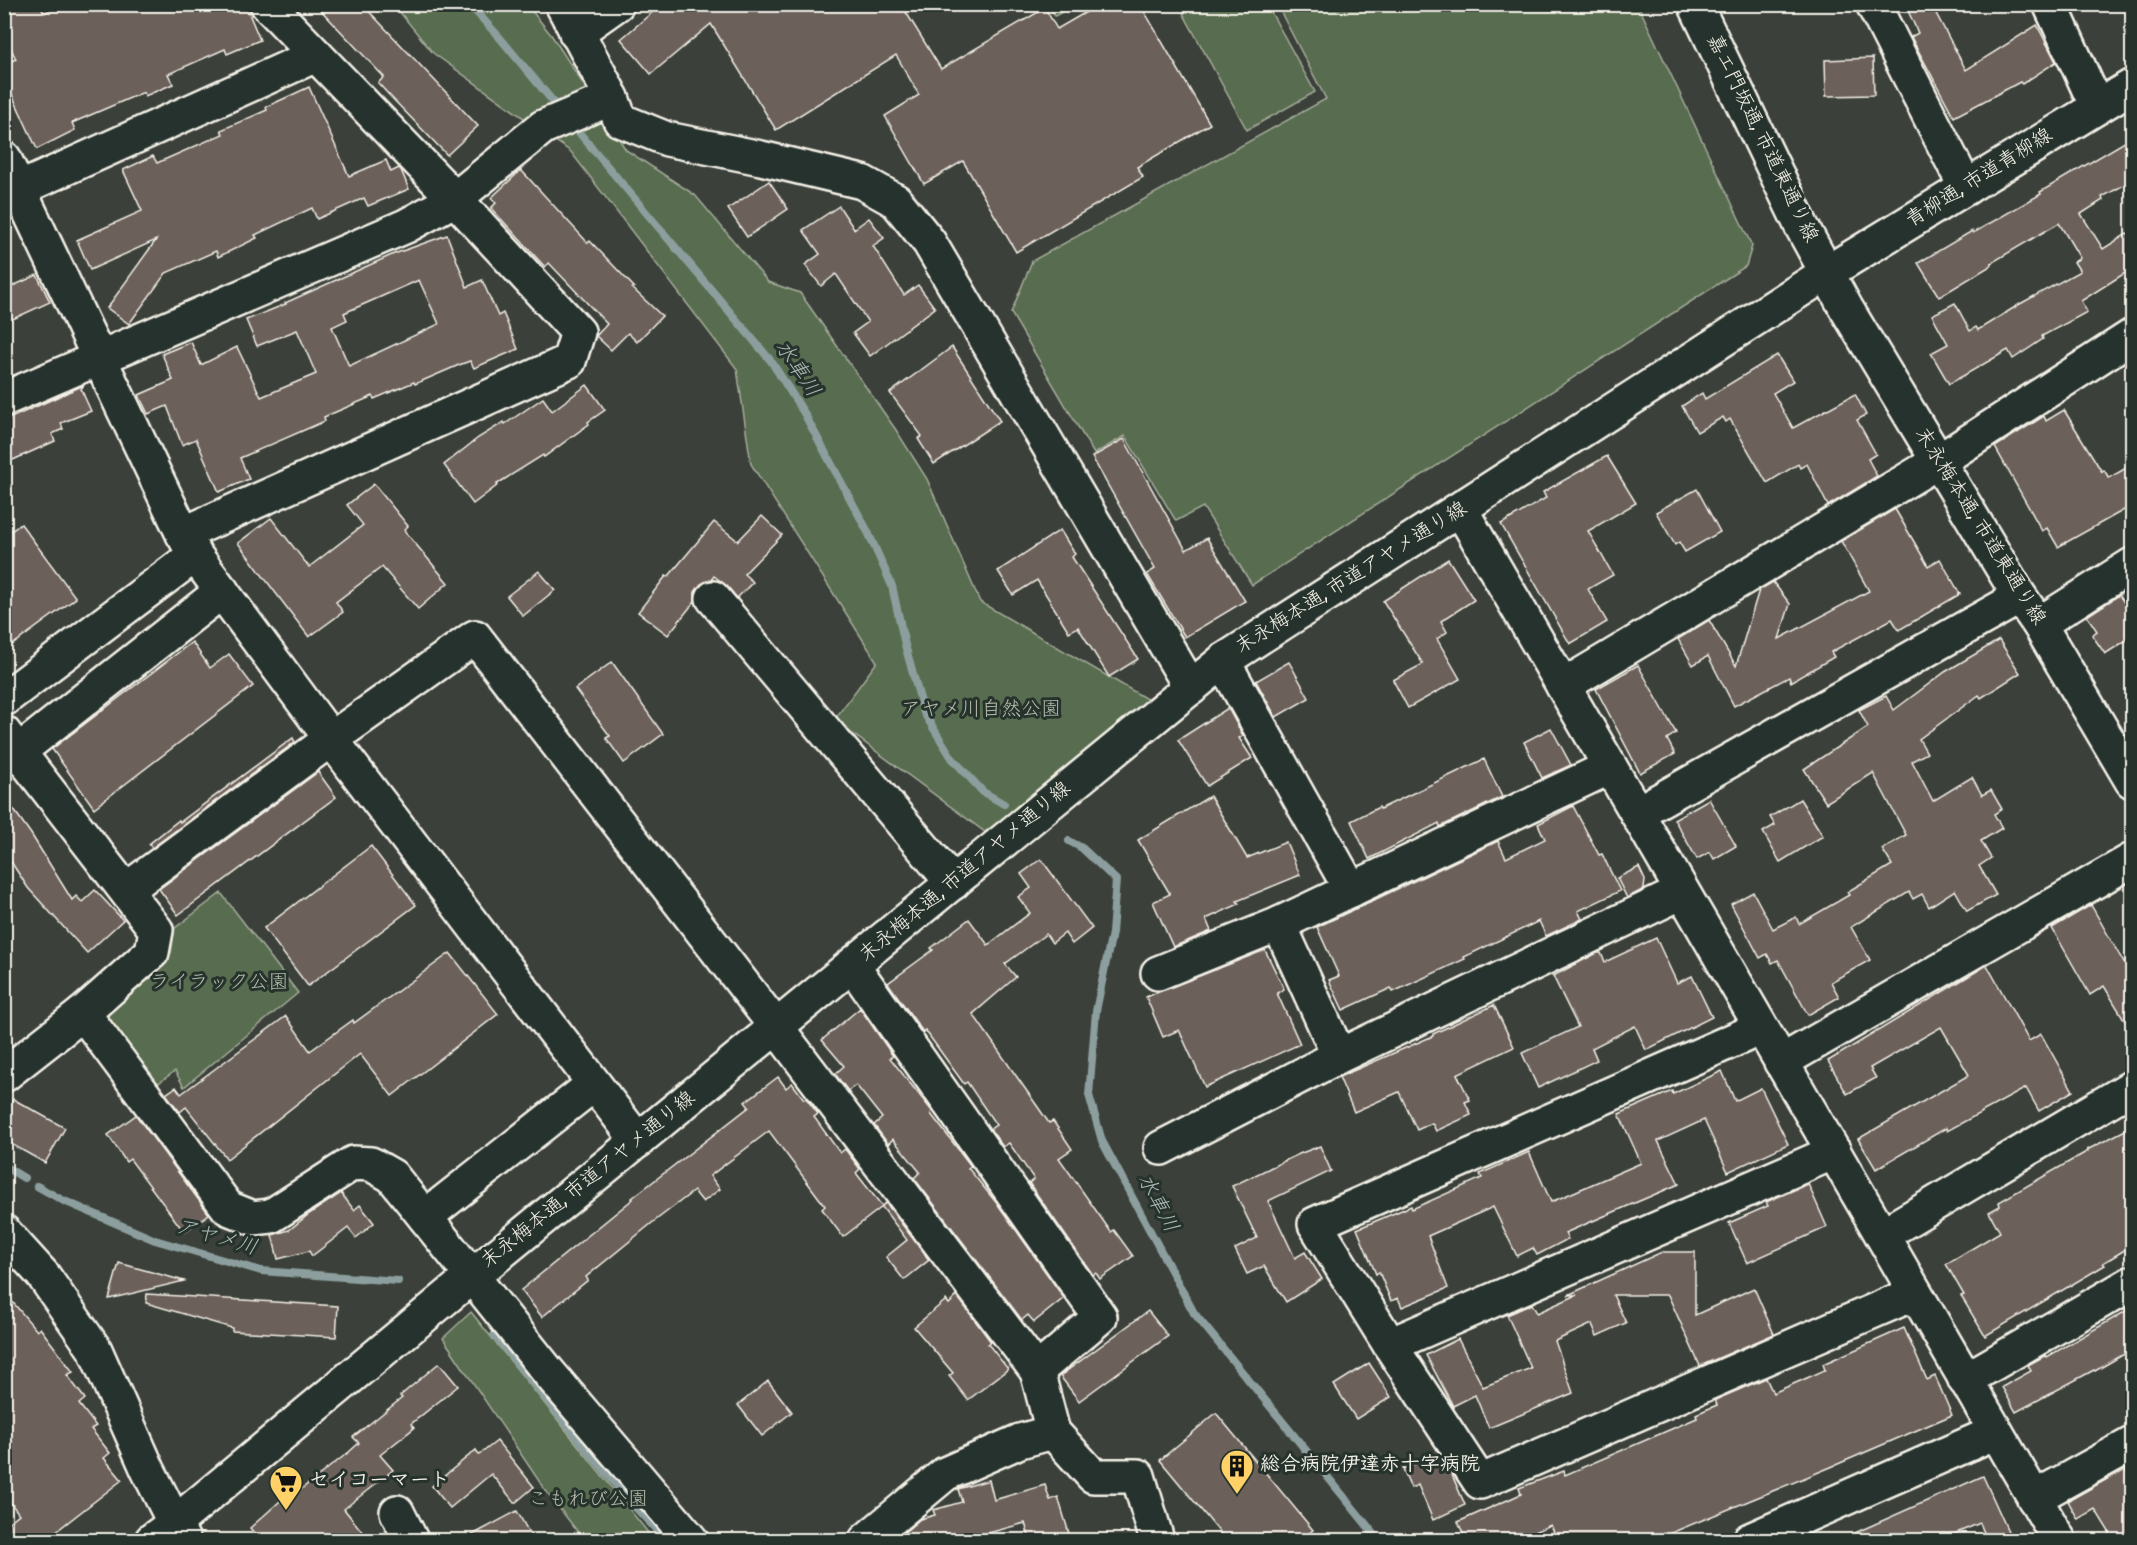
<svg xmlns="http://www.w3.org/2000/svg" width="2137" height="1545" font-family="Dekko,'Klee One',sans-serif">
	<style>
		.green { fill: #586c4f; stroke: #a6ae9c; stroke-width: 1.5 }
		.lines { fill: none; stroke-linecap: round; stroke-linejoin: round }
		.stream { stroke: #8c9f9e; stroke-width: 8 }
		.building { fill: #6c605a; stroke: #f4f1e8; stroke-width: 1.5; fill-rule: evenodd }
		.minor-casing { stroke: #f4f1e8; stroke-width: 38 }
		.minor { stroke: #26332d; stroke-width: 33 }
		.labels { text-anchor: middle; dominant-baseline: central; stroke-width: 6; stroke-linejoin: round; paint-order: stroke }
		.street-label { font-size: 20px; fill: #f4f1e8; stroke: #26332d }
		.park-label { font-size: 20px; fill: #b6bcab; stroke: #26332d }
		.poi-label { font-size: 20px; font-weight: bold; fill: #f4f1e8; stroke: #26332d; text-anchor: start }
		.water-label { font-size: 21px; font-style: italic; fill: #afbab7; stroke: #26332d }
	</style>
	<rect width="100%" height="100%" fill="#3b403a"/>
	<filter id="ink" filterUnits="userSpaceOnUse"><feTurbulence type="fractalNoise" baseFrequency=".0167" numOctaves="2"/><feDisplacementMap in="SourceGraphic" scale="12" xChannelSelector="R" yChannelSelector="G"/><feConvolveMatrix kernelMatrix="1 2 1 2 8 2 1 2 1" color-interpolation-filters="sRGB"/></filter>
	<g filter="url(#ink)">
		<g class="green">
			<polygon points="394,5 527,5 552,36 626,150 695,195 768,282 800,293 896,430 927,479 980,602 1152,702 985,832 834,720 877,662 751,464 737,369 571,152 433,53"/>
			<polygon points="1048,5 1074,5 1055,16"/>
			<polygon points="1197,5 1267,5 1315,92 1247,130 1183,13"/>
			<polygon points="1277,5 1638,5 1752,246 1746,266 1252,585 1203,507 1176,521 1125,436 1094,454 1011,313 1032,261 1326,99"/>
			<polygon points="221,893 298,993 184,1087 175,1071 152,1088 102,1024 105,1010 171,953 175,928"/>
			<polygon points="471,1312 654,1540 584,1540 543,1487 443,1338"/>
		</g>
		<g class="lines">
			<g class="stream">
				<polyline points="469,4 500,38 561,111"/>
				<polyline points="571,123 771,361 804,413 868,532 892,586 905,645 924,713 952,758 983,792 1004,804"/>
				<polyline points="1069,841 1082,848 1116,880 1112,933 1096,1011 1089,1095 1102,1141 1194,1313 1379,1540"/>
				<polyline points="4,1166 24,1178"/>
				<polyline points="37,1186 62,1200 155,1240 261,1271 398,1281"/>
				<polyline points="494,1335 627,1498"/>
				<polyline points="636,1508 666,1540"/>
			</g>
		</g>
		<g class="building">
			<polygon points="4,4 40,4 44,13 63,4 245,4 260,40 227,54 225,49 168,74 173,84 145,96 144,92 72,123 75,130 37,149 4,77 4,64 16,59 4,34"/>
			<polygon points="315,4 362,4 478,126 447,155 389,95 378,83 384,77"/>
			<polygon points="662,4 901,4 941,69 1045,8 1057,29 1100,4 1140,4 1210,124 1137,167 1143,177 1016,252 963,161 924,184 885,116 919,95 896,55 776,130 711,24 651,74 621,39"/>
			<polygon points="1905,4 1931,4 1966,70 2037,25 2056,62 2022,84 2020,82 1954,117 1911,37 1918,33"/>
			<polygon points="1873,58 1874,95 1826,96 1825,60"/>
			<polygon points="309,87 349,176 386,160 391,172 399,168 401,170 409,189 368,206 364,198 317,219 312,208 255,235 257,238 218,257 216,251 166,273 129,324 107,308 156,240 90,270 77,240 142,211 123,170 153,156 157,163 223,134 221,130 267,110 266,107"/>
			<polygon points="2133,137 2133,180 2102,197 2103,200 2081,214 2103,249 2133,230 2133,268 2081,301 2087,312 2042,336 2043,339 2013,359 2008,350 1949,384 1931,353 1948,344 1932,315 1955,303 1970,331 1976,327 1978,330 2020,304 2080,271 2074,262 2080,258 2059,223 1991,263 1992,265 1939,297 1918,263 1972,231 1973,233 2041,194 2040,192"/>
			<polygon points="521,170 588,243 590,241 634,287 632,288 662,316 637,342 628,333 611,350 596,336 607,324 549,263 545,267 491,208 496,203 491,198"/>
			<polygon points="769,181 788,209 747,237 728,209"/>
			<polygon points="839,206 854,229 869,218 884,238 873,246 904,295 918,285 935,308 870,356 853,333 868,322 836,274 821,286 805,265 820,254 803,230"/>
			<path d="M 447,235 L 467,287 L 482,280 L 498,316 L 503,313 L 518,349 L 474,368 L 470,361 L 459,365 L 415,384 L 414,382 L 374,399 L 373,396 L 324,417 L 325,421 L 240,458 L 249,479 L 219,492 L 196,439 L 182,445 L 167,406 L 148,414 L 139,395 L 173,380 L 162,354 L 191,342 L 201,365 L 237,347 L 261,397 L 316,374 L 297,330 L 257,346 L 246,320 L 286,304 L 285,303 L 394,254 ZM 419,280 L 439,324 L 349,366 L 332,327 L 347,320 L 344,313 Z"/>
			<polygon points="37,275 50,302 4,323 4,290"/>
			<polygon points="952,347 1000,421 934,464 918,439 922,436 890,393"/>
			<polygon points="1777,355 1793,381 1773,393 1793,428 1855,394 1866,415 1857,420 1876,454 1868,459 1877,476 1828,506 1807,464 1800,468 1798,464 1767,483 1730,419 1726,422 1723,417 1697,432 1682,406 1702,393 1705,399"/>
			<polygon points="84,385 81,389 91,411 61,423 63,429 52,434 55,441 4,464 4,421"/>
			<polygon points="587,385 605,410 588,422 589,424 544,457 543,455 497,484 498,485 473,504 444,465 478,438 504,422 505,424 543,398 552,411"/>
			<polygon points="2064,410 2102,472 2104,470 2109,478 2133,464 2133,505 2058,547 2047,528 2042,531 1995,447 2044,416 2046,421"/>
			<polygon points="1124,439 1186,550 1207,538 1245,601 1185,637 1147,574 1155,569 1092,457"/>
			<polygon points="1607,456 1636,503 1588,531 1613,575 1588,589 1607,622 1570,644 1501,524 1546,498 1543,492"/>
			<polygon points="374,484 408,526 404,530 448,583 418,609 382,567 336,602 343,612 309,637 238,543 271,518 309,567 363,525 347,505"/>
			<polygon points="1697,489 1720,532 1685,552 1679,542 1675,545 1656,512"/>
			<polygon points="1895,509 1928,566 1940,559 1960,594 1899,630 1892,619 1831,652 1834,657 1791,682 1789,677 1734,706 1708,656 1693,665 1678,639 1709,620 1736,666 1759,590 1773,582 1790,604 1779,639 1869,591 1841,541"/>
			<polygon points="762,516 782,535 744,574 753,582 737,598 727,586 714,576 711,580 701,584 695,592 695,601 668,635 638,612 666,576 668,577 714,522 738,541"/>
			<polygon points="21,524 76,598 4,651 4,536"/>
			<polygon points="1060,530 1075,554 1072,557 1138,659 1109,677 1078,627 1069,632 1037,580 1013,595 998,571"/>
			<polygon points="1448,559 1474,600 1441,621 1447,632 1437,639 1460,679 1408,708 1393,680 1423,664 1383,601"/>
			<polygon points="539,571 555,590 523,616 507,596"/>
			<polygon points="2119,595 2133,616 2133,636 2105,654 2092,635 2097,631 2087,616"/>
			<polygon points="1999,640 2020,673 1981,698 1979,695 1919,739 1927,753 1912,761 1933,801 1972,777 1982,795 1991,790 2002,809 1994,814 2002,828 1981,841 1991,858 1979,866 1996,895 1967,911 1955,890 1929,907 1922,894 1913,899 1909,892 1851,927 1870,960 1831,982 1839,997 1808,1015 1778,960 1772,963 1767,954 1760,958 1731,904 1753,892 1773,929 1796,917 1799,924 1849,895 1847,892 1892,865 1882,849 1906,835 1873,773 1826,803 1804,769 1868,727 1859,710 1886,696 1894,710 1945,672"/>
			<polygon points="192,642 210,668 229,654 253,686 94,808 52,749"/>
			<polygon points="612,662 663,734 624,763 606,738 610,736 575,689"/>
			<polygon points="1289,662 1309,698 1276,717 1256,681"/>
			<polygon points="1638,665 1676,733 1667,739 1675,754 1640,773 1596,689"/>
			<polygon points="1228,708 1243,736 1239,738 1252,758 1207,786 1178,740"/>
			<polygon points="1551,728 1571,765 1542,778 1524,742"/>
			<polygon points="293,738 295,742 152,848 149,844 179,820 180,822"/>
			<polygon points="1484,759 1502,797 1440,827 1439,823 1369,859 1351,821 1379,807 1380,809"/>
			<polygon points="318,772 336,797 178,915 159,889"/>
			<polygon points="4,796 31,834 72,900 76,896 82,902 95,890 123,920 87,953 28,888 4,851"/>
			<polygon points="1210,796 1247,858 1286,842 1300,875 1237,901 1239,904 1206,919 1211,931 1173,947 1153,902 1170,894 1138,840"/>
			<polygon points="1709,799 1736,846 1714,859 1710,852 1697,859 1674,819"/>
			<polygon points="1800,799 1823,836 1780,862 1763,832 1775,825 1770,817"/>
			<polygon points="1573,806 1599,855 1602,854 1620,891 1578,911 1582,919 1546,936 1539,921 1464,957 1465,959 1393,992 1391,988 1343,1010 1329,980 1339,976 1317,927 1498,841 1506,858 1545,839 1538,824"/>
			<polygon points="371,846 416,905 308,986 264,928"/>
			<polygon points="1041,859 1092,928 1072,944 1065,933 1052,943 1046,934 1005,964 1016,977 973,1014 1049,1123 1053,1121 1072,1149 1059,1158 1111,1232 1114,1230 1133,1256 1100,1279 1096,1273 1093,1275 1029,1183 1034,1179 1009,1143 1003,1147 990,1129 996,1125 967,1082 964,1084 925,1030 923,1032 888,983 933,950 931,948 969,919 988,945 1030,913 1018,897 1031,888 1021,874"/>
			<polygon points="1639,867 1645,880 1644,889 1627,898 1617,878"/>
			<polygon points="2091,905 2124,963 2133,958 2133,1034 2104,986 2090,995 2052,928"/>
			<polygon points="1656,938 1677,983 1692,976 1712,1017 1646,1050 1635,1026 1592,1048 1597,1060 1538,1088 1522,1053 1578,1027 1553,976 1597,953 1601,953 1605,962"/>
			<polygon points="1265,950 1284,989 1277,993 1300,1044 1205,1087 1179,1030 1163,1037 1146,997"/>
			<polygon points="450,953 498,1014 392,1096 360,1054 227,1159 186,1107 180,1112 166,1094 176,1087 181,1094 286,1016 310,1051 353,1020 354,1023"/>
			<polygon points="1987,965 2029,1041 2041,1034 2073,1091 2039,1111 2026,1088 1947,1131 1946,1128 1876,1169 1858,1139 1969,1075 1941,1027 1870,1068 1876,1078 1847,1094 1828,1061"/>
			<polygon points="1494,1005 1514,1047 1457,1074 1470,1100 1465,1102 1471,1115 1436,1131 1432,1123 1417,1130 1399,1092 1354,1112 1339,1077 1433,1036 1433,1034"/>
			<polygon points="860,1008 893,1056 890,1058 932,1111 931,1114 971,1166 968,1168 999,1206 1064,1298 1034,1322 1028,1315 1022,1320 914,1178 920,1172 893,1139 888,1144 874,1125 882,1118 856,1085 848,1091 835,1074 844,1066 822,1040"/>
			<polygon points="1722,1071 1735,1101 1761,1088 1788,1144 1728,1172 1704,1120 1658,1141 1679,1184 1565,1233 1568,1239 1537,1255 1533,1248 1517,1256 1493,1207 1428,1236 1448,1288 1402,1307 1398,1298 1391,1301 1379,1272 1376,1274 1357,1229 1411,1206 1412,1209 1482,1178 1480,1174 1529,1152 1551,1202 1641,1163 1619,1114 1672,1091 1673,1094"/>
			<polygon points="778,1077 786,1088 792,1083 804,1099 806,1098 818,1114 814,1117 840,1153 845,1149 860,1169 856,1173 882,1206 886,1203 929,1260 904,1280 886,1257 907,1240 882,1207 843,1237 822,1209 825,1206 769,1131 710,1176 720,1189 703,1202 694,1191 652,1223 586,1277 588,1280 542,1317 521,1290 633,1199 632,1198 749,1107 745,1102"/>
			<polygon points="13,1099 65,1128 45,1163 4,1140 4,1114"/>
			<polygon points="136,1115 209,1214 184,1232 130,1159 126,1162 108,1135"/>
			<polygon points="2133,1126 2133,1245 2103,1263 2105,1265 1985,1336 1961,1296 1964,1295 1946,1264 2000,1232 1989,1212 2000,1206 1999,1202 2088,1151 2087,1150"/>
			<polygon points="1320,1146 1331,1171 1268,1201 1295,1258 1305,1252 1322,1279 1286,1302 1264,1266 1247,1274 1235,1249 1257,1238 1232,1186 1299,1154"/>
			<polygon points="1808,1184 1827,1227 1747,1263 1729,1223 1768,1206 1766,1202"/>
			<polygon points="341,1193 354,1210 360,1205 374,1223 356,1238 348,1228 312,1256 309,1251 278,1259 272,1235 289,1230 309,1214"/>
			<polygon points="1662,1252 1695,1252 1695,1315 1754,1288 1774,1334 1700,1366 1668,1295 1613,1295 1626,1323 1597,1336 1592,1324 1555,1341 1573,1393 1489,1428 1475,1395 1453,1406 1426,1355 1458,1339 1483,1387 1531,1368 1507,1315 1532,1304 1537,1313 1577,1295 1568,1295"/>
			<polygon points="119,1263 184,1281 109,1299"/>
			<polygon points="4,1292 37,1331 40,1328 73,1372 67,1375 85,1399 79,1404 96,1426 91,1429 110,1453 104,1458 122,1480 45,1540 4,1540 4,1526 19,1514 4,1494"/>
			<polygon points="147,1294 338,1306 336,1337 232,1331 232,1328 146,1303"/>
			<polygon points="957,1296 991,1342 988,1344 1008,1369 968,1400 949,1376 953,1373 914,1327 946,1300 949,1304"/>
			<polygon points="2133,1307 2133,1349 2095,1371 2094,1370 2016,1412 2002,1387 2031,1371 2028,1365 2046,1355 2047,1357"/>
			<polygon points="1148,1311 1168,1336 1079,1401 1060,1376"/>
			<polygon points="1904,1328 1927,1380 1935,1376 1952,1415 1831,1467 1654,1540 1557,1540 1551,1525 1515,1540 1466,1540 1458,1522 1521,1494 1519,1488 1564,1471 1565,1475 1697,1418 1696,1414 1717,1405 1715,1400 1766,1378 1773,1393 1825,1370 1823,1364"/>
			<polygon points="439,1363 458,1386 411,1424 414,1428 380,1455 393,1470 344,1509 369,1540 260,1540 250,1528 288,1494 291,1497 349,1452 359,1443 353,1437 402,1398 400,1396"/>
			<polygon points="1369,1363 1391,1397 1356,1419 1334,1385"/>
			<polygon points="768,1381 792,1412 762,1436 738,1405"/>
			<polygon points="1216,1413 1313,1530 1301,1540 1226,1540 1160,1460"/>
			<polygon points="497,1441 534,1487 515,1503 491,1474 450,1508 432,1486 476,1450 479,1455"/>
			<polygon points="1438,1453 1449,1468 1465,1505 1433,1520 1418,1485 1411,1488 1403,1469"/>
			<polygon points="2125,1469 2133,1483 2133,1540 2114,1540 2095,1509 2078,1519 2068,1501"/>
			<polygon points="1983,1476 2012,1540 1987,1540 1980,1523 1940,1540 1839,1540"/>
			<polygon points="989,1480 994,1500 1045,1485 1050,1500 1058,1497 1071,1540 1030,1540 1025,1523 963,1540 895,1540 920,1519 935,1515 933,1510 962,1502 958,1489"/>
			<polygon points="517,1511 533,1540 463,1540"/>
		</g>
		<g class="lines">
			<defs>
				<g id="minor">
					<polyline points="562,4 612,98 620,120 667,139 761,158 862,182 896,201 929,242 1191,688"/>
					<polyline points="1695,4 1802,227 1846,308 2020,597 2039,624 2132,781"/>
					<polyline points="1873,4 1966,188"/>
					<polyline points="2050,4 2097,107"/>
					<polyline points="576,33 617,4"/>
					<polyline points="4,158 183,534 195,555 331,739 638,1141"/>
					<polyline points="19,189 316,55"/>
					<polyline points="4,399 406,226 455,199 543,127 612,98"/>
					<polyline points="1461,510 2059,1540"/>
					<polyline points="183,534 569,361 578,332 455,199 267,4"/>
					<polyline points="713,598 953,883"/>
					<polyline points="2039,624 2132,565"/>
					<polyline points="1223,661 1351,890"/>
					<polyline points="1563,686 1939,461 2132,336"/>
					<polyline points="4,699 195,555"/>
					<polyline points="4,733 156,930 152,952 83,1013 228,1208 253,1218 271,1216 353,1163 371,1164 392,1176 550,1374 691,1540"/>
					<polyline points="18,752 222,591"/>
					<polyline points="1637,813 2020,597"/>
					<polyline points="126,890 331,739 475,637 777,1028 1037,1371 1100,1317 853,966"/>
					<polyline points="1158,973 1279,924"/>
					<polyline points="1761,1028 1315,1224 1390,1345 1834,1152"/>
					<polyline points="1339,1056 1279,924 1610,767"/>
					<polyline points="1781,1062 2132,860"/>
					<polyline points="4,1075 83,1013"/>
					<polyline points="1161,1148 1339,1056 1682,892"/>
					<polyline points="425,1217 594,1084"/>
					<polyline points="4,1232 43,1275 95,1350 148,1470 183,1540"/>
					<polyline points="1882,1235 2132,1087"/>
					<polyline points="1390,1345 1480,1482 1915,1293"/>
					<polyline points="1037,1371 1053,1432"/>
					<polyline points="1965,1380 2132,1283"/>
					<polyline points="2034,1498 2132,1444"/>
					<polyline points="397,1512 411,1540"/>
					<polyline points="152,1540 175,1523 471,1277 1223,661 1828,272 2132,86"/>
					<polyline points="866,1540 945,1474 1020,1441 1053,1432 1093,1476 1138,1476 1157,1540"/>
					<polyline points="1750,1540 1996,1432"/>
				</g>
			</defs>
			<use href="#minor" class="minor-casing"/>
			<use href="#minor" class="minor"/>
		</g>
	</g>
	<defs>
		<symbol id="building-pin" viewBox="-11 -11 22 30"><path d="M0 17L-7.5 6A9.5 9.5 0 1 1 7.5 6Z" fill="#ffd166" stroke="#26332d"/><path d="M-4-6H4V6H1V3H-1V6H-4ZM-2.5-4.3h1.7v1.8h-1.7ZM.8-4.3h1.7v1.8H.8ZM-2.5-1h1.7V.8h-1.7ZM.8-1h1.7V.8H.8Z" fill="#111"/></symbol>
		<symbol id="supermarket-pin" viewBox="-11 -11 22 30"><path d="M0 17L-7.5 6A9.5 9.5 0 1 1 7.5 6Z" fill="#ffd166" stroke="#26332d"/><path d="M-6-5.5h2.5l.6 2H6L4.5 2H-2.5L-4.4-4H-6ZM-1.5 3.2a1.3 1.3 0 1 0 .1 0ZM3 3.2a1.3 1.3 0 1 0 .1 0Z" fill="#111"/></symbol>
	</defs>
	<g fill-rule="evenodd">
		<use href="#building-pin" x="1218" y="1447" width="38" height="52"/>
		<use href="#supermarket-pin" x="267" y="1463" width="38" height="52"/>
	</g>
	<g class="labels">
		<g class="street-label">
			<text transform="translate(1761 139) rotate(64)">嘉エ門坂通, 市道東通り線</text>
			<text transform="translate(1980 179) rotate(-32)">青柳通, 市道青柳線</text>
			<text transform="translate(1979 527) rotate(58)">末永梅本通, 市道東通り線</text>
			<text transform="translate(1352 579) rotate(-32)">末永梅本通, 市道アヤメ通り線</text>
			<text transform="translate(966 873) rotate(-40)">末永梅本通, 市道アヤメ通り線</text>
			<text transform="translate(589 1181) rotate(-39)">末永梅本通, 市道アヤメ通り線</text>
		</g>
		<g class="park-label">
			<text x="981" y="711">アヤメ川自然公園</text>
			<text x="219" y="984">ライラック公園</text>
			<text x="588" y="1501">こもれび公園</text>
		</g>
		<g class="poi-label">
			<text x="1260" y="1466">総合病院伊達赤十字病院</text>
			<text x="309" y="1482">セイコーマート</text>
		</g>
		<g class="water-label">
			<text transform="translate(796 370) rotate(56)">水車川</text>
			<text transform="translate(1156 1204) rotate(62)">水車川</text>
			<text transform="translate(216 1239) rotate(16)">アヤメ川</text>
		</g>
	</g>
	<rect width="2137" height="1545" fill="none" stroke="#26332d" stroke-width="24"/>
	<rect x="12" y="12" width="2113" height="1521" fill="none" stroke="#f4f1e8" stroke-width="2" filter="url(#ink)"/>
</svg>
